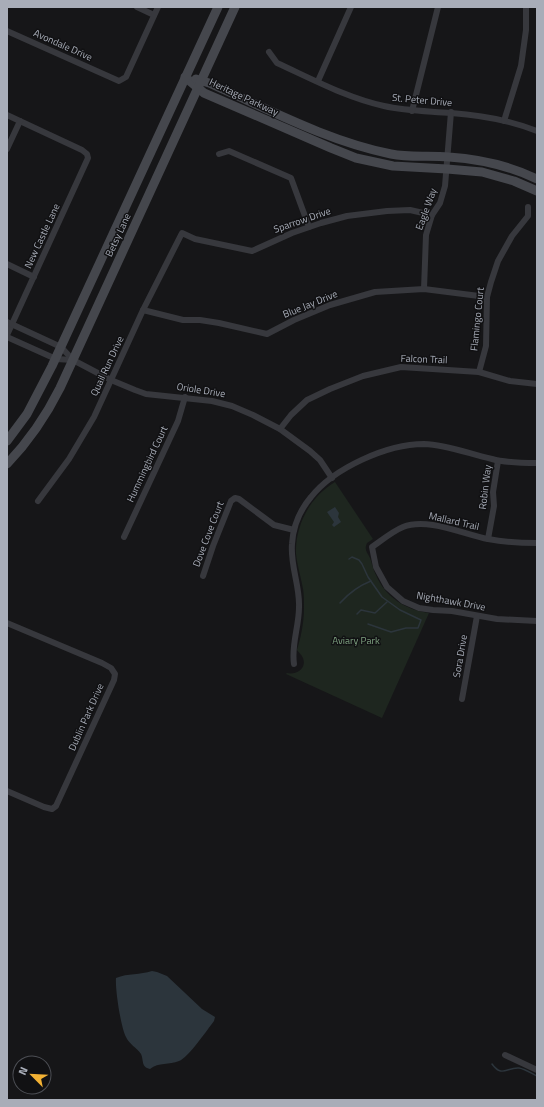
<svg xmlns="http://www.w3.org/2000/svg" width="544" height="1107" font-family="'Titillium Web',sans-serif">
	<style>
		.green { fill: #1e261f }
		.water { fill: #2c353c }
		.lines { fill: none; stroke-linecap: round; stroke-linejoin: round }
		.stream { stroke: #2c353c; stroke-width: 1.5 }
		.street { stroke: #37383d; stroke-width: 6 }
		.secondary { stroke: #45474d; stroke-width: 9 }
		.labels { text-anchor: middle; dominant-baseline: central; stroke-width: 3; stroke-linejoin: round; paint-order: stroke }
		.street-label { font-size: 10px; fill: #a8adb8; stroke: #111113 }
		.park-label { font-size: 10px; fill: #7fa381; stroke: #111113 }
	</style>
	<rect width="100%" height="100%" fill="#161618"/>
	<path class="green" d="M 335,482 L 373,539 L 367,543 C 364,550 367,552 370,558 C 372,563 373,570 376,575 C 385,597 406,610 429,613 L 382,718 L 286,674 L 287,673 C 296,675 307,669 303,658 C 302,655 299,653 297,650 C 301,637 304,622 304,608 C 304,600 304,591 302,584 C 300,574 297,564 296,554 C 295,525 310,497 335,482 Z"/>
	<g class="water">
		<polygon points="335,507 339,513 338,517 341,522 334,527 332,525 334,522 327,512"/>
		<path d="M 152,971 L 157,972 L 167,976 L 202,1009 L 215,1017 L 214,1021 C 207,1030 188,1058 179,1061 C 169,1065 159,1062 150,1069 C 141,1067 144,1061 141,1054 C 137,1048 129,1044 126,1037 C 121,1028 115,989 116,978 C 128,973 140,975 152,971 Z"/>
	</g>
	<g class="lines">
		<g class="stream">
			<polyline points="349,559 352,557 359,560 362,564 368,577 382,597 400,610 421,620 418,628 406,628 391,632 368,624"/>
			<path d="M 340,603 C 349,593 358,586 371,581"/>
			<polyline points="357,614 361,610 375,613 387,602"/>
			<path d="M 492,1064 C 502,1078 507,1067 519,1068 C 525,1069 531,1073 537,1076"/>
		</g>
		<g class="street">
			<polyline points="137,7 154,15"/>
			<polyline points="7,31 119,81 126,77 158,7"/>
			<path d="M 269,52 L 277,63 C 312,79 347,98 384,106 C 406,111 428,111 451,113 C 480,115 509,120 537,131"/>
			<polyline points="318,81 351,7"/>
			<polyline points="412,111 438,7"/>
			<polyline points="7,115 82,150 87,154 88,158 7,335"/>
			<polyline points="504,121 521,66 526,30 526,7"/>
			<polyline points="7,149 20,121"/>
			<polyline points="219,154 229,151 291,178 309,227"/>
			<polyline points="7,264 34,277"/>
			<polyline points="424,289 426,235 432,215 440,203 445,186 451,112"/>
			<polyline points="143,310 183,320 200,320 219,323 267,334 294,320 330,305 375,292 424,289 487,297"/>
			<polyline points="7,322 61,347 73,360 111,380 135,390 146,394 212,401 232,406 253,415 280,429 310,451 320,460 332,478"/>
			<polyline points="7,337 56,359 73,360"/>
			<polyline points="479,372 486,346 487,297 491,282 498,261 512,236 528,216 528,207"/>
			<polyline points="280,429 291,415 307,400 330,389 363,376 401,367 479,372 510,381 537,384"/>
			<polyline points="38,501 69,459 94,417 143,310 182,233 195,239 252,251 292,233 321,223 347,216 387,211 410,210 432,215"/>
			<polyline points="124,537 178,421 185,397"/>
			<polyline points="488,539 494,506 493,492 498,461"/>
			<path d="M 537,543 C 521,543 504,542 488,539 C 463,534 427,517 403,527 C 393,531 382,540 372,547 L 376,567 L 387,587 L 403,601 L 419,608 L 433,610 L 452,611 L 497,619 L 537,621"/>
			<polyline points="203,576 213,546 231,501 235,498 239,499 274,525 294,530"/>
			<polyline points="7,623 102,663 111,668 115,674 114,680 56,806 52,809 44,807 7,791"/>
			<path d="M 294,664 C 291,645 299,627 299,607 C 300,586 290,565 292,544 C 293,527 300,510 311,497 C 334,468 387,444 424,444 C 448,445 469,454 492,459 C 506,463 522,463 537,463"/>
			<polyline points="462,699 477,616"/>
			<polyline points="505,1055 537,1070"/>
		</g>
		<g class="secondary">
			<polyline points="185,77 204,93 331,148 356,158 393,166 447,169 482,172 514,181 537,191"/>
			<path d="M 196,79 L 209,83 C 268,109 327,141 391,154 C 410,158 429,155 449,157 C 478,159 510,166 537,179"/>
			<polyline points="7,441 27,414 52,366 218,7"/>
			<path d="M 7,464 C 29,441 46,416 60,388 L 235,7"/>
		</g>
	</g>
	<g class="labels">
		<g class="street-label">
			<text transform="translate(63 45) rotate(24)">Avondale Drive</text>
			<text transform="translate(244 97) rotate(25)">Heritage Parkway</text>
			<text transform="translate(422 100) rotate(5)">St. Peter Drive</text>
			<text transform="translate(426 209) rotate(-70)">Eagle Way</text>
			<text transform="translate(302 220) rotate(-19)">Sparrow Drive</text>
			<text transform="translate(118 235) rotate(-65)">Betsy Lane</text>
			<text transform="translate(42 236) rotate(-65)">New Castle Lane</text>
			<text transform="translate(310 304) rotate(-22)">Blue Jay Drive</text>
			<text transform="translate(477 319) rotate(-84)">Flamingo Court</text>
			<text transform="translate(424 359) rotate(2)">Falcon Trail</text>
			<text transform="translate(107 366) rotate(-65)">Quail Run Drive</text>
			<text transform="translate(201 390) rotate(9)">Oriole Drive</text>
			<text transform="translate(147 464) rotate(-65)">Hummingbird Court</text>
			<text transform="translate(485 487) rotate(-83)">Robin Way</text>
			<text transform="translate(454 521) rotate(13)">Mallard Trail</text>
			<text transform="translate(208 534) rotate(-69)">Dove Cove Court</text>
			<text transform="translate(451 601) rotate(10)">Nighthawk Drive</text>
			<text transform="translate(460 656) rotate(-80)">Sora Drive</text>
			<text transform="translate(86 717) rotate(-66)">Dublin Park Drive</text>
		</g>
		<g class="park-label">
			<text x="356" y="640">Aviary Park</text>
		</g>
	</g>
	<rect width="544" height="1107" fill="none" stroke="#a8adb8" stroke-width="16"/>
	<g transform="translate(32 1075) rotate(294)"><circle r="19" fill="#111113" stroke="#4d4f55"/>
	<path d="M0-3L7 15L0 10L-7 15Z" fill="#f2b134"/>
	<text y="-6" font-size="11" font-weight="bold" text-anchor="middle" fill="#a8adb8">N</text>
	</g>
</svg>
